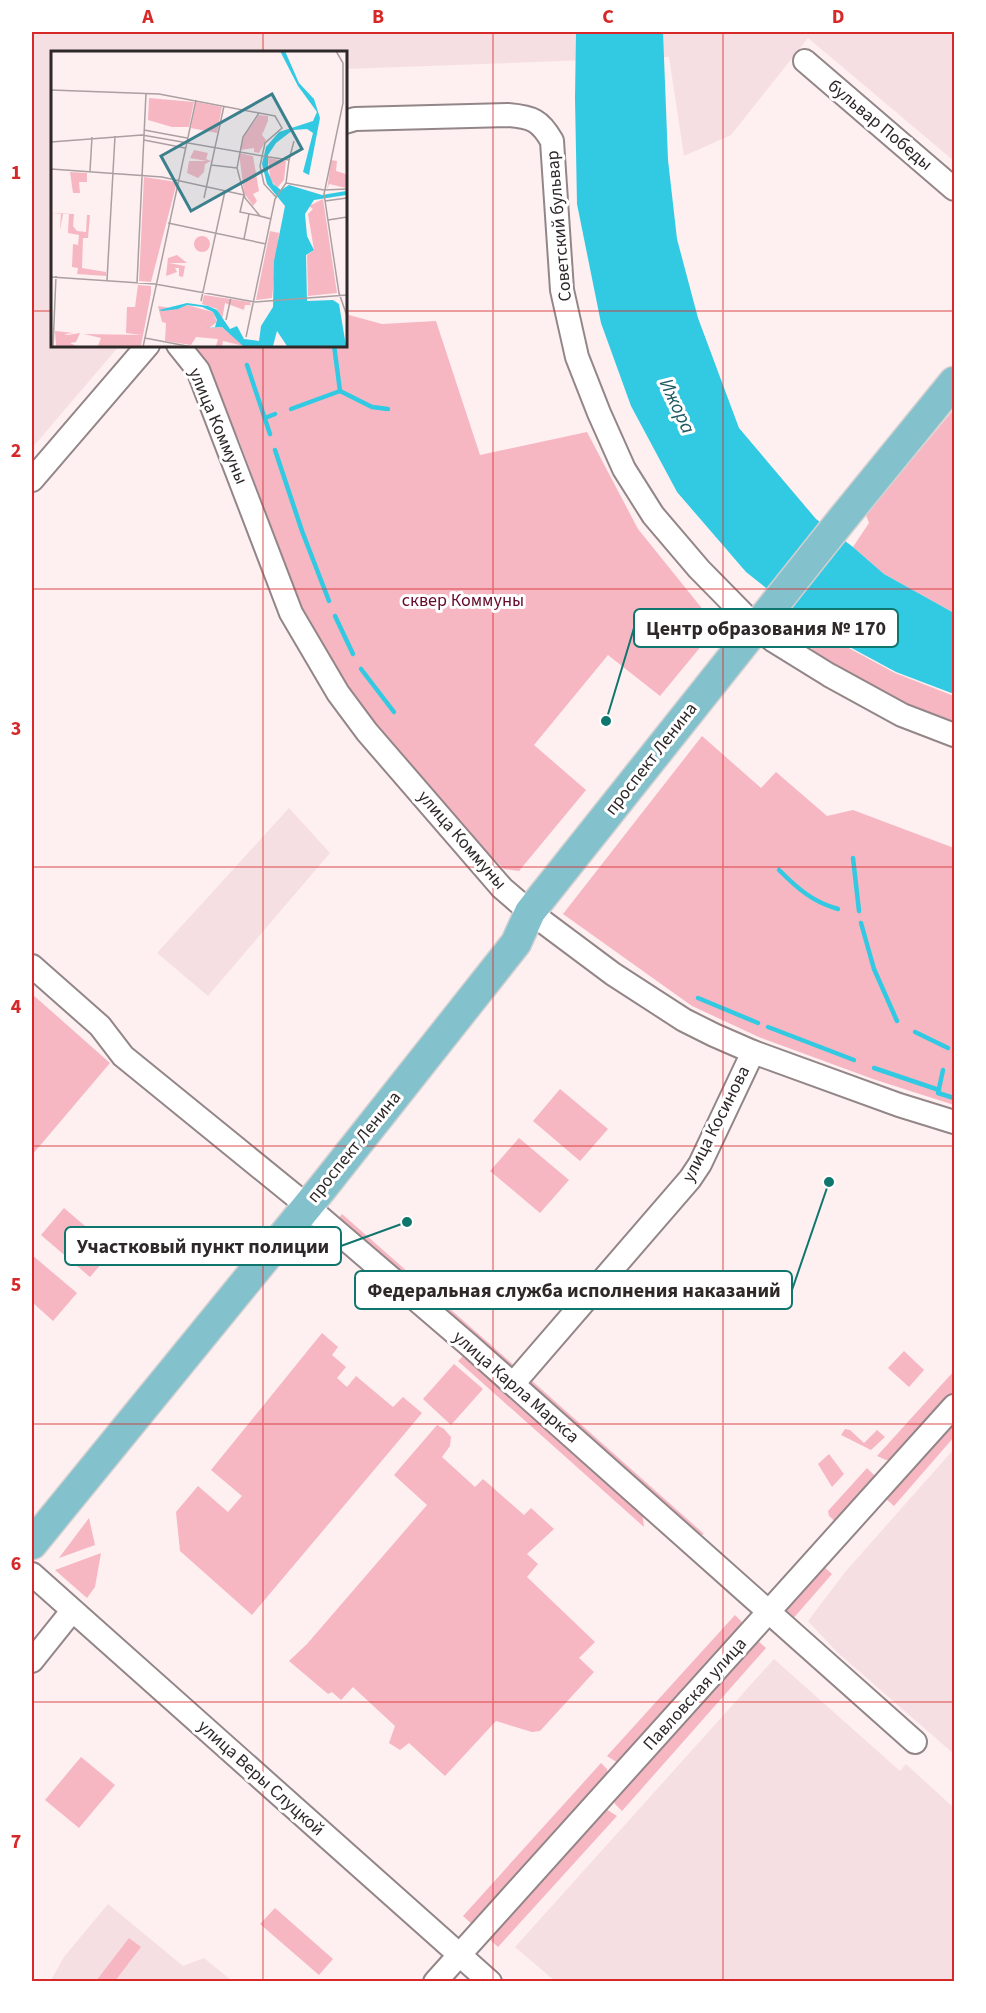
<svg xmlns="http://www.w3.org/2000/svg" width="986" height="2013" font-family="'Source Sans 3',sans-serif">
	<style>
		.built { fill: #f6dfe2 }
		.green { fill: #f6b7c2 }
		.water { fill: #32cae2 }
		.lines { fill: none; stroke-linecap: round; stroke-linejoin: round }
		.stream { stroke: #32cae2; stroke-width: 4.5 }
		.minor-casing { stroke: #938688; stroke-width: 26 }
		.major-casing { stroke: #d1d0d0; stroke-width: 33 }
		.minor { stroke: #fff; stroke-width: 22 }
		.major { stroke: #83c1cc; stroke-width: 30 }
		.grid { fill: none; stroke: #d62828; stroke-width: 1.5; stroke-opacity: 0.55 }
		.labels { text-anchor: middle; dominant-baseline: central; stroke-width: 6; stroke-linejoin: round; paint-order: stroke }
		.street-label { font-size: 18px; fill: #2e2829; stroke: #fff }
		.park-label { font-size: 18px; fill: #65092a; stroke: #fff }
		.water-label { font-size: 20px; font-style: italic; fill: #205b65; stroke: #fff }
		.inset-road { fill: none; stroke: #ab9fa1; stroke-width: 1.5 }
		.view { fill: #3b818d; fill-opacity: 0.15; stroke: #3b818d; stroke-width: 3 }
		.inset-edge { fill: none; stroke: #2e2829; stroke-width: 3 }
		.leader { fill: none; stroke: #0f766e; stroke-width: 2 }
		.callout-dot { fill: #0f766e; stroke: #fff; stroke-width: 2 }
		.callout { fill: #fff; stroke: #0f766e; stroke-width: 2 }
		.callout-label { font-size: 20px; text-anchor: middle; font-weight: bold; fill: #2e2829 }
		.neatline { fill: none; stroke: #d62828; stroke-width: 2 }
		.grid-label { font-size: 20px; text-anchor: middle; font-weight: bold; fill: #d62828 }
	</style>
	<rect width="100%" height="100%" fill="#feeff1"/>
	<g class="built">
		<polygon points="32,32 954,32 954,161 808,38 731,135 684,156 669,57 347,69 345,71 345,52 52,52 52,345 120,345 32,448"/>
		<polygon points="289,808 330,853 208,996 157,953"/>
		<polygon points="954,1449 954,1754 838,1653 808,1621 846,1571"/>
		<polygon points="774,1659 900,1771 906,1764 954,1808 954,1981 555,1981 515,1947"/>
		<polygon points="108,1904 183,1966 204,1958 232,1981 50,1982 64,1957"/>
	</g>
	<g class="green">
		<polygon points="345,299 349,315 382,324 436,321 480,455 587,432 638,529 717,627 660,696 608,655 534,745 586,790 519,871 504,869 462,827 365,715 307,623 239,440 195,345 345,345"/>
		<polygon points="954,409 954,613 884,574 853,547 869,523 866,515"/>
		<polygon points="792,609 819,632 895,673 954,696 954,721 911,706 860,679 816,652 787,629 785,618"/>
		<polygon points="702,736 761,788 776,772 827,816 853,810 954,848 954,1105 873,1079 761,1038 692,1006 563,914"/>
		<polygon points="32,994 110,1063 32,1155"/>
		<polygon points="560,1089 608,1129 580,1161 533,1121"/>
		<polygon points="519,1138 569,1180 540,1213 490,1171"/>
		<polygon points="64,1208 113,1250 90,1277 41,1235"/>
		<polygon points="342,1214 517,1368 513,1372 338,1219"/>
		<polygon points="32,1255 77,1293 53,1321 32,1302"/>
		<polygon points="322,1333 338,1347 332,1355 346,1367 337,1378 347,1387 356,1376 393,1407 403,1397 422,1413 252,1615 180,1551 176,1512 198,1486 228,1512 242,1496 211,1470"/>
		<polygon points="904,1351 924,1370 909,1387 888,1368"/>
		<polygon points="465,1354 642,1511 644,1527 458,1361"/>
		<polygon points="454,1364 483,1389 451,1425 423,1399"/>
		<polygon points="954,1371 954,1392 894,1459 886,1460 877,1456"/>
		<polygon points="531,1380 704,1534 698,1536 527,1384"/>
		<polygon points="954,1421 954,1437 894,1506 885,1498"/>
		<polygon points="437,1425 444,1429 451,1437 450,1446 442,1457 475,1487 483,1479 524,1515 531,1508 554,1529 527,1554 538,1564 527,1577 595,1642 579,1658 594,1672 540,1731 532,1732 496,1721 445,1776 409,1743 400,1750 389,1743 395,1726 353,1687 341,1700 332,1692 328,1694 289,1661 307,1644 427,1505 394,1475"/>
		<polygon points="845,1429 850,1430 864,1443 877,1430 885,1437 871,1450 841,1435"/>
		<polygon points="829,1454 844,1474 832,1487 818,1464"/>
		<polygon points="867,1468 875,1476 875,1480 837,1523 829,1516 828,1511"/>
		<polygon points="89,1518 95,1545 59,1558"/>
		<polygon points="101,1553 95,1587 87,1598 55,1570"/>
		<polygon points="823,1566 832,1574 791,1621 787,1616 787,1607"/>
		<polygon points="735,1615 745,1625 618,1763 607,1756"/>
		<polygon points="756,1639 766,1648 622,1811 615,1804 613,1798"/>
		<polygon points="81,1757 115,1785 79,1828 45,1800"/>
		<polygon points="601,1763 607,1769 608,1775 473,1925 463,1916"/>
		<polygon points="606,1809 617,1816 498,1947 486,1936"/>
		<polygon points="275,1908 333,1959 319,1975 260,1924"/>
		<polygon points="129,1938 141,1947 115,1981 96,1981"/>
	</g>
	<polygon class="water" points="576,32 663,32 668,160 677,239 698,318 739,428 816,519 853,547 884,574 954,613 954,694 896,672 820,631 746,572 677,492 631,406 601,323 577,204 575,98"/>
	<g class="lines">
		<g class="stream">
			<polyline points="334,345 340,391"/>
			<polyline points="247,365 270,434"/>
			<polyline points="291,409 340,391 372,407 388,409"/>
			<polyline points="265,418 275,414"/>
			<polyline points="275,450 302,531 329,601"/>
			<polyline points="335,616 353,654"/>
			<polyline points="361,669 394,712"/>
			<polyline points="853,858 859,911"/>
			<path d="M 779,870 C 798,889 813,902 838,909"/>
			<polyline points="861,923 874,969 897,1021"/>
			<polyline points="698,998 758,1023"/>
			<polyline points="768,1027 854,1060"/>
			<polyline points="915,1032 948,1048"/>
			<polyline points="874,1068 939,1090"/>
			<polyline points="943,1070 938,1093 954,1098"/>
		</g>
		<defs>
			<g id="minor">
				<polyline points="805,61 954,189"/>
				<path d="M 345,122 L 355,119 L 508,115 C 532,117 540,120 552,141 L 562,290 L 577,357 L 599,413 L 624,469 L 653,515 L 699,569 L 756,627 L 774,641 L 829,675 L 902,715 L 954,735"/>
				<polyline points="178,345 198,370 291,613 338,693 367,732 502,888 530,912 613,974 684,1020 714,1035 753,1052 899,1105 954,1122"/>
				<polyline points="32,480 148,345"/>
				<polyline points="32,966 100,1026 123,1056 300,1200 469,1345 915,1742"/>
				<polyline points="513,1384 690,1179 700,1164 753,1052"/>
				<polyline points="32,1574 490,1982"/>
				<polyline points="32,1661 72,1611"/>
				<polyline points="435,1982 954,1406"/>
			</g>
			<polyline id="major" points="32,1544 323,1187 516,943 530,912 840,522 954,382"/>
		</defs>
		<use href="#minor" class="minor-casing"/>
		<use href="#major" class="major-casing"/>
		<use href="#minor" class="minor"/>
		<use href="#major" class="major"/>
	</g>
	<path class="grid" d="M 263,32 L 263,52M 493,32 L 493,1982M 723,32 L 723,1982M 32,311 L 52,311M 345,311 L 954,311M 263,345 L 263,1982M 32,589 L 954,589M 32,867 L 954,867M 32,1146 L 954,1146M 32,1424 L 954,1424M 32,1702 L 954,1702"/>
	<g class="labels">
		<g class="street-label">
			<text transform="translate(880 125) rotate(40)">бульвар Победы</text>
			<text transform="translate(559 226) rotate(-95)">Советский бульвар</text>
			<text transform="translate(218 426) rotate(67)">улица Коммуны</text>
			<text transform="translate(651 759) rotate(-52)">проспект Ленина</text>
			<text transform="translate(462 840) rotate(49)">улица Коммуны</text>
			<text transform="translate(716 1124) rotate(-63)">улица Косинова</text>
			<text transform="translate(354 1147) rotate(-51)">проспект Ленина</text>
			<text transform="translate(516 1387) rotate(41)">улица Карла Маркса</text>
			<text transform="translate(695 1694) rotate(-48)">Павловская улица</text>
			<text transform="translate(261 1778) rotate(42)">улица Веры Слуцкой</text>
		</g>
		<g class="park-label">
			<text x="463" y="600">сквер Коммуны</text>
		</g>
		<g class="water-label">
			<text transform="translate(677 406) rotate(65)">Ижора</text>
		</g>
	</g>
	<g transform="translate(51 51)">
		<rect width="296" height="296" fill="#feeff1"/>
		<path d="M 98,47 L 143,51 L 138,76 L 121,76 L 97,69 ZM 145,51 L 171,56 L 166,82 L 140,77 ZM 208,64 L 217,65 L 217,70 L 211,84 L 215,89 L 208,102 L 203,101 L 203,97 L 189,99 L 193,85 ZM 143,99 L 157,102 L 155,108 L 160,110 L 154,113 L 153,121 L 147,127 L 136,122 L 138,110 L 156,110 L 139,107 ZM 188,102 L 202,105 L 208,140 L 202,143 L 206,150 L 202,155 L 193,142 ZM 217,107 L 235,110 L 233,129 L 226,137 L 219,128 ZM 280,109 L 286,110 L 285,120 L 295,123 L 295,137 L 278,133 L 276,140 ZM 19,121 L 36,122 L 36,131 L 28,131 L 29,142 L 22,142 ZM 93,126 L 126,131 L 100,231 L 88,230 ZM 272,148 L 286,242 L 257,245 L 256,204 L 263,199 L 257,163 L 262,158 L 258,155 ZM 1,162 L 23,163 L 22,175 L 26,180 L 35,181 L 36,164 L 39,164 L 37,187 L 32,187 L 31,217 L 55,221 L 55,225 L 26,223 L 27,217 L 21,216 L 22,193 L 27,194 L 28,184 L 17,182 L 18,163 L 12,163 L 9,179 L 10,163 ZM 219,180 L 228,182 L 221,247 L 205,249 ZM143 193a8 8 0 1 1 16 0a8 8 0 1 1-16 0ZM 126,204 L 136,212 L 118,212 L 134,215 L 132,226 L 128,225 L 128,217 L 124,217 L 126,221 L 115,225 L 117,207 ZM 87,234 L 100,235 L 100,242 L 90,295 L 47,295 L 50,287 L 33,283 L 91,284 L 75,282 L 76,256 L 84,256 ZM 153,244 L 199,251 L 200,254 L 194,254 L 193,259 L 174,252 L 171,269 L 166,258 L 151,253 ZM 136,254 L 162,261 L 166,271 L 158,277 L 171,276 L 193,295 L 172,290 L 171,295 L 165,295 L 167,288 L 145,286 L 140,294 L 114,290 L 115,272 L 111,271 L 107,255 L 126,258 ZM 4,280 L 23,282 L 13,283 L 17,284 L 29,282 L 25,291 L 19,292 L 25,295 L 5,295 Z" fill="#f6b7c2"/>
		<path d="M 229,0 L 234,0 L 248,32 L 263,48 L 269,67 L 258,124 L 252,121 L 262,82 L 256,78 L 242,79 L 225,92 L 217,104 L 217,121 L 222,133 L 230,139 L 238,134 L 271,144 L 295,140 L 295,144 L 263,149 L 254,163 L 256,185 L 263,199 L 255,204 L 256,250 L 282,249 L 288,253 L 295,295 L 236,295 L 226,280 L 222,295 L 192,295 L 171,276 L 154,277 L 164,276 L 166,269 L 162,261 L 151,256 L 136,254 L 127,258 L 111,260 L 108,259 L 136,252 L 157,255 L 166,259 L 179,278 L 186,275 L 193,288 L 208,290 L 210,275 L 222,256 L 223,210 L 234,155 L 216,133 L 211,113 L 215,96 L 228,81 L 262,70 L 266,61 L 247,35 Z" fill="#32cae2"/>
		<path class="inset-road" d="M 285,0 L 292,12 L 292,52 L 273,143 L 288,242 L 296,265M 0,39 L 108,43 L 224,65 L 231,77 L 214,92 L 209,115 L 213,133 L 225,146M 208,62 L 192,86 L 186,117 L 194,147 L 209,165 L 220,168M 93,79 L 136,87M 93,89 L 134,97M 0,91 L 91,84 L 218,106 L 238,109 L 235,132M 238,109 L 243,90M 160,114 L 186,117M 0,118 L 111,126 L 193,144M 39,120 L 41,86M 235,132 L 273,139M 273,139 L 296,138M 193,144 L 189,161 L 209,165M 153,147 L 173,55M 274,150 L 296,147M 277,169 L 296,166M 117,172 L 215,193M 193,188 L 198,163M 0,226 L 104,233 L 204,251 L 296,244M 56,229 L 64,85M 86,232 L 95,42M 150,250 L 174,140M 175,269 L 180,246M 195,286 L 224,148 L 235,132M 94,287 L 141,296M 2,296 L 5,225M 92,296 L 145,49"/>
		<path class="view" d="M 221,43 L 251,98 L 140,160 L 110,105 Z"/>
		<rect width="296" height="296" class="inset-edge"/>
	</g>
	<path class="leader" d="M606 721L634 628M407 1222L341 1246M829 1182L792 1290"/>
	<g class="callout-dot">
		<circle cx="606" cy="721" r="6"/>
		<circle cx="407" cy="1222" r="6"/>
		<circle cx="829" cy="1182" r="6"/>
	</g>
	<g class="callout">
		<rect x="634" y="609" width="264" height="38" rx="6"/>
		<rect x="65" y="1227" width="276" height="38" rx="6"/>
		<rect x="355" y="1271" width="437" height="38" rx="6"/>
	</g>
	<g class="callout-label">
		<text x="766" y="635">Центр образования № 170</text>
		<text x="203" y="1253">Участковый пункт полиции</text>
		<text x="574" y="1297">Федеральная служба исполнения наказаний</text>
	</g>
	<rect width="986" height="2013" fill="none" stroke="#ffffff" stroke-width="66"/>
	<rect x="33" y="33" width="920" height="1947" class="neatline"/>
	<g class="grid-label">
		<text x="148" y="23">A</text>
		<text x="378" y="23">B</text>
		<text x="608" y="23">C</text>
		<text x="838" y="23">D</text>
		<text x="16" y="179">1</text>
		<text x="16" y="457">2</text>
		<text x="16" y="735">3</text>
		<text x="16" y="1013">4</text>
		<text x="16" y="1291">5</text>
		<text x="16" y="1570">6</text>
		<text x="16" y="1848">7</text>
	</g>
</svg>
